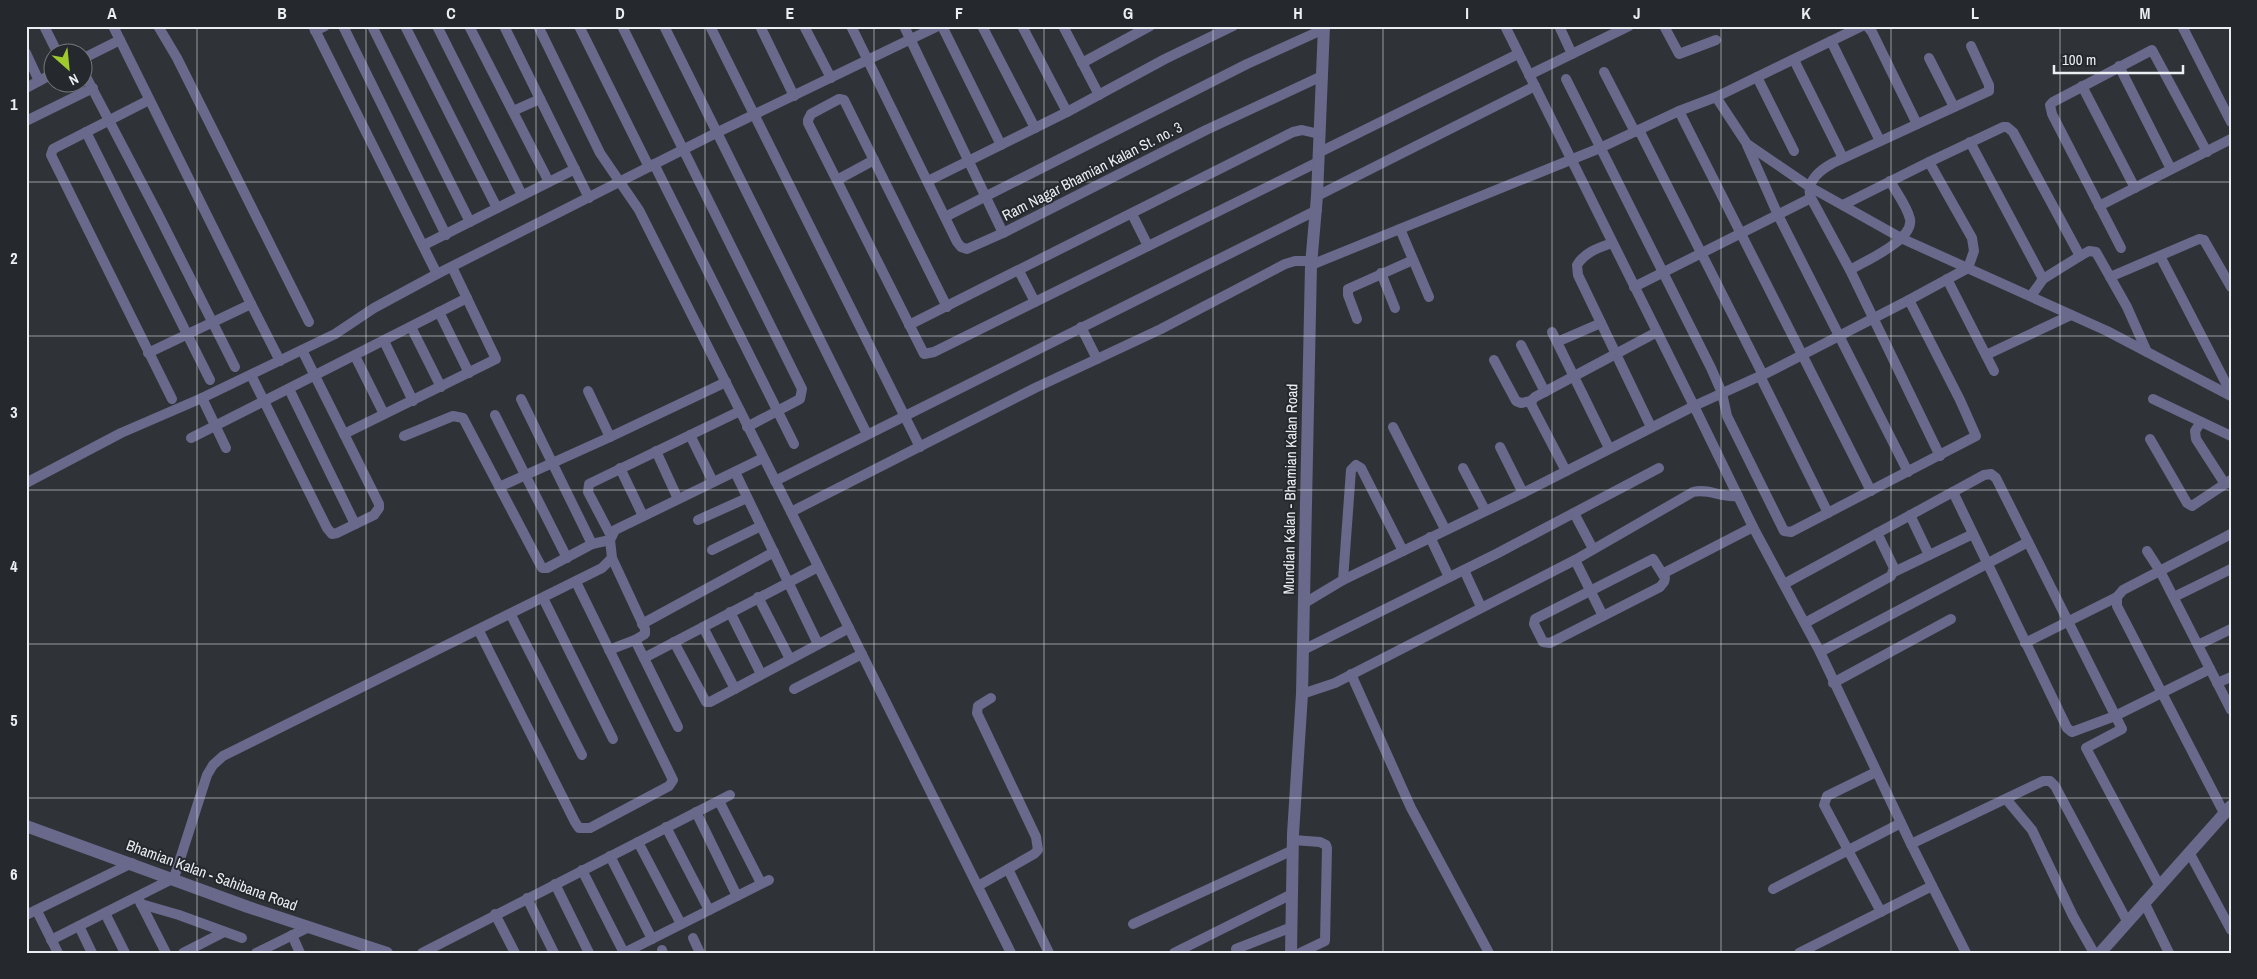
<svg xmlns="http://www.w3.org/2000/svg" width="2257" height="979" font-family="'Archivo Narrow',sans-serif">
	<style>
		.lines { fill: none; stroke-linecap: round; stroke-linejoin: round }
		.minor { stroke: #68698b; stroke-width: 10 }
		.tertiary { stroke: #68698b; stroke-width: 12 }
		.grid { fill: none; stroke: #eceff2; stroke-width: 1; stroke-opacity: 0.55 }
		.labels { text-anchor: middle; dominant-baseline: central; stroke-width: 4; stroke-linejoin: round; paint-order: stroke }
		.street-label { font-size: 15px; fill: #eceff2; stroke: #25292e }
		.neatline { fill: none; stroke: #eceff2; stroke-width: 2 }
		.grid-label { font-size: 16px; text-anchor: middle; font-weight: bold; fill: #eceff2 }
	</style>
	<rect width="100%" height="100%" fill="#2f3338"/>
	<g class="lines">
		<g class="minor">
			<polyline points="44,26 57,52"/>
			<polyline points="113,26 251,304"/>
			<polyline points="158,26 177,58 309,322"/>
			<polyline points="313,26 437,274"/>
			<polyline points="343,26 446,235"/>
			<polyline points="372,26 470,222"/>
			<polyline points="405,26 497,208"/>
			<polyline points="437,26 522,195"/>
			<polyline points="469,26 549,182"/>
			<polyline points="504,26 589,198"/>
			<polyline points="538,26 600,153 639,210 791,512 1035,388 1161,329 1285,264 1295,261 1312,261"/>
			<polyline points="579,26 649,167"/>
			<polyline points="622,26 802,389 800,399 747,427"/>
			<polyline points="664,26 867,434"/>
			<polyline points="710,26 920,447"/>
			<polyline points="760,26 794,96"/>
			<polyline points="804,26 831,78"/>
			<polyline points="851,26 957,242 961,247 967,249 1003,233"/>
			<polyline points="904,26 1003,233 1206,130 1322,76"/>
			<polyline points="942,26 1001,145"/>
			<polyline points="982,26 1035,128"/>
			<polyline points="1022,26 1067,112"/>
			<polyline points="1063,26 1099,95"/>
			<polyline points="1505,26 1694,406 1760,376 1763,375 1909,300 1960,400 1976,436 1791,532 1784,531 1727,416 1722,393 1711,368 1566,79"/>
			<polyline points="1559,26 1572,54"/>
			<polyline points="1664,26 1679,54 1716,40"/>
			<polyline points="1867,26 1872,32 1917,124"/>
			<polyline points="2182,26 2231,122"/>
			<polyline points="315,31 325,26"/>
			<polyline points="1831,41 1880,141"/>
			<polyline points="26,53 39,81"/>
			<polyline points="1929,58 1954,107"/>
			<polyline points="82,59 120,40"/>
			<polyline points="1794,60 1843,158"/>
			<polyline points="1082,63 1150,26"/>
			<polyline points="2119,66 2171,169"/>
			<polyline points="82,69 158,214 235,367"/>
			<polyline points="1604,72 1635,132"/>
			<polyline points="1529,75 1629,26"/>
			<polyline points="1757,77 1794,151"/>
			<polyline points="2082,86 2135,188"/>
			<polyline points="26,88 52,74"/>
			<polyline points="1716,97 1862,26"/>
			<polyline points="149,100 53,149 51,155 172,399"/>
			<polyline points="513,111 540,99"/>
			<polyline points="1679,111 1871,491"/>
			<polyline points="26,121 93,88"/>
			<polyline points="1639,130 1763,375"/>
			<polyline points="86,132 210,380"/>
			<polyline points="1970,142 2043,279"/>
			<polyline points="1747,145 1778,215 1908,472"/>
			<polyline points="1318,153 1518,54"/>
			<polyline points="654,164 794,444"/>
			<polyline points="837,180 874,160"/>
			<polyline points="928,181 1067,112 1165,59 1233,26"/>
			<polyline points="1317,196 1535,86"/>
			<polyline points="1843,205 1929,162 2003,127 2007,127 2013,132 2080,256 2089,251 2096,252 2127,307 2147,352"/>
			<polyline points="2099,206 2231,139"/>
			<polyline points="1132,214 1148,246"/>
			<polyline points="945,217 1247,64 1324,29"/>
			<polyline points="1400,229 1429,297"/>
			<path d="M 1612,243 C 1598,248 1585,252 1577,265 L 1578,275 L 1651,427"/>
			<polyline points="424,245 575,169"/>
			<polyline points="2121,248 2052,114 2050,105 2053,102 2152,50 2207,152"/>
			<polyline points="2160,256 2231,393"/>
			<polyline points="1311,265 1600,148 1679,111 1716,97 1747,144 1810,187 1903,239 2107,331 2231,396"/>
			<path d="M 1850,270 C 1865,261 1914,240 1910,219 C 1907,206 1896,192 1890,181"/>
			<polyline points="1019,271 1035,302"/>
			<polyline points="1381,273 1395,308"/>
			<polyline points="2110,277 2199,239 2204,240 2231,287"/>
			<polyline points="1947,279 1994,371"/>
			<polyline points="1634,287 1811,198"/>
			<polyline points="2031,296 2043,279 2080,256"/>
			<polyline points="1909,300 1968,268 1974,251 1972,238 1929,162"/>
			<polyline points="947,307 844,100 839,99 811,114 808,120 808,123 924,354 934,352 1318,162"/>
			<polyline points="439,312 469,373"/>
			<polyline points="1357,319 1348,295 1348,289 1413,260"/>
			<polyline points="909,325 1293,132 1302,130 1319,134"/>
			<polyline points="411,327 441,387"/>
			<polyline points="1081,327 1097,359"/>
			<polyline points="1552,332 1609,448"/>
			<polyline points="384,341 413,401"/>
			<polyline points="1557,342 1601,323"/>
			<polyline points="1521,345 1545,392"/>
			<polyline points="148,353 251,304 280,361"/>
			<polyline points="1986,355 2071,315"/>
			<polyline points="355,356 384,414"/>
			<polyline points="1494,360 1516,401 1521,403 1531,401"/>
			<polyline points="251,375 327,528 332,534 337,533 374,515 379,508 379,504 302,350"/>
			<polyline points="1760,376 1828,513"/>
			<polyline points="289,389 355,524"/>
			<polyline points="588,391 610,437"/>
			<polyline points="202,398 226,448"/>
			<polyline points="521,399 592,544"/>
			<polyline points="2153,399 2231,436"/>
			<polyline points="495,415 567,558"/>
			<polyline points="2201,422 2195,431 2196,439 2225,484"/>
			<polyline points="1393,427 1445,529"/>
			<polyline points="344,434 496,359 452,267"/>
			<polyline points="690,435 713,482"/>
			<polyline points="404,436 453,416 463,418 542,568 547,568 592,544 610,540"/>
			<polyline points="191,438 467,298"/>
			<polyline points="2150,439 2187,503 2192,506 2231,480"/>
			<polyline points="1500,447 1523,493"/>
			<polyline points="656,451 678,499"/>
			<path d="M 1940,456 L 1850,270 L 1811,198 C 1805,182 1820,170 1833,163 L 1989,91 L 1989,85 L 1971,46"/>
			<polyline points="620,468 643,516"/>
			<polyline points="1463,468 1485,510"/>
			<polyline points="1566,471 1532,406 1531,401 1535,397 1657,332"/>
			<polyline points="735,472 818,644"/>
			<polyline points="775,481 1317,210"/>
			<polyline points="26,483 121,433 202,398 335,334 374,308 437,274 718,132 938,26"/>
			<polyline points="499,487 610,437 726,382"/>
			<polyline points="1953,492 2067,728 2072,732 2115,716 2210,669"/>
			<polyline points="791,512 1011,953"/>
			<polyline points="1574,513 1593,549"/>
			<polyline points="1910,515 1929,555"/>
			<polyline points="698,520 747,498"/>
			<polyline points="610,534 588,492 589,484 740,411"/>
			<polyline points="1430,537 1449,577"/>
			<polyline points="712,550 761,526"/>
			<polyline points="2147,551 2160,571 2231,710"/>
			<polygon points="1653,559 1665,578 1664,582 1660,587 1550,643 1543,642 1534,624 1535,619"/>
			<polyline points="1575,560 1603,616"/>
			<polyline points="1464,570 1481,607"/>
			<polyline points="1894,572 1973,534"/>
			<polyline points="1664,573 1753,527"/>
			<polyline points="1343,580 1351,470 1356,465 1361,468 1403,551"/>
			<polyline points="1784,584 1984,475 1991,474 1996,478 2122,729 2086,748 2159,885"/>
			<polyline points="758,597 790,659"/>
			<polyline points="2174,597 2231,569"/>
			<polyline points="543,598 613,739"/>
			<polyline points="1303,604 1343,580 1523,493 1694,406 1753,527 1820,652 1911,844 1966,953"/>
			<polyline points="730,612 761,674"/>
			<polyline points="511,615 582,755"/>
			<polyline points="1805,623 1891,576 1894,568 1877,533"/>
			<polyline points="642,624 774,552"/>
			<polyline points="703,627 735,689"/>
			<polyline points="479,631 575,822 579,828 590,828 669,786 673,780 576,582"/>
			<polyline points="635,640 678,727"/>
			<polyline points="674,642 706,702 710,702 849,628"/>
			<polyline points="2025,643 2117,597"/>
			<polyline points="2198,645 2231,629"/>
			<polyline points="609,650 635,640 645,634 645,629 612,558"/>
			<polyline points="1303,650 1498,553 1659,468"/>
			<polyline points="1820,652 2028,542"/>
			<polyline points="644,658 818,567"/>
			<polyline points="1351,674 1411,808 1489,953"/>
			<polyline points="1833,683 1951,619"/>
			<polyline points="2217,683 2231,677"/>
			<polyline points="794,689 862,654"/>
			<path d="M 1302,694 L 1335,683 L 1575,560 L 1693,492 C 1709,488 1721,498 1738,496"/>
			<polyline points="1876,772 1827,796 1824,805 1881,912"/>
			<polyline points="2006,799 2032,830 2073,916 2094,953"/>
			<polyline points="719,801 761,883"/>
			<polyline points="696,812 737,896"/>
			<polyline points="2224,813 2117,606 2117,597 2123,590 2231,534"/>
			<polyline points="666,827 709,910"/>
			<polyline points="1293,840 1320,842 1326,845 1327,848 1325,941 1300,953"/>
			<polyline points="638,842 681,924"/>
			<polyline points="1911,844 2043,781 2050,781 2055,786 2127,921"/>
			<polyline points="2189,852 2231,930"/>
			<polyline points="610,856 652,939"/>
			<polyline points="1008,869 1049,953"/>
			<polyline points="582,870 624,953"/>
			<polyline points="555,884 589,953"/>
			<polyline points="978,886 1034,854 1038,850 1036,837 977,713 978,706 991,698"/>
			<polyline points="1773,889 1901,823"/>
			<polyline points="527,898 554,953"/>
			<polyline points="139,900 166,953"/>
			<polyline points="2144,902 2169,953"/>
			<polyline points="141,904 179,915 242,938"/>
			<polyline points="37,911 58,953"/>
			<polyline points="105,913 125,953"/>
			<polyline points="495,914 515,953"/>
			<polyline points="26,915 132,863"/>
			<polyline points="1133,924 1293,850"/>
			<polyline points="79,926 92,953"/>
			<polyline points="292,935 300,953"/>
			<polyline points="693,938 700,953"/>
			<polyline points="51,940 174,878 207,775 213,765 223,756 602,568 612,558 610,540 615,530 763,458"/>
			<polyline points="1236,949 1292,927"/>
			<polyline points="662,950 663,953"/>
			<polyline points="183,953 224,932"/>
			<polyline points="256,953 309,927"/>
			<polyline points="422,953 730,795"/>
			<polyline points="624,953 769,880"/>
			<polyline points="1174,953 1292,894"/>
			<polyline points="1799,953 1932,886"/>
		</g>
		<g class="tertiary">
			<polyline points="26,826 248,907 387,953"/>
			<polyline points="1291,953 1293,834 1302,694 1311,265 1317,196 1324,26"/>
			<polyline points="2100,953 2231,806"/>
		</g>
	</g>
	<path class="grid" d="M 197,26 L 197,953M 366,26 L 366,953M 536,26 L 536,953M 705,26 L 705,953M 874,26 L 874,953M 1044,26 L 1044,953M 1213,26 L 1213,953M 1383,26 L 1383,953M 1552,26 L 1552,953M 1721,26 L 1721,953M 1891,26 L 1891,953M 2060,26 L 2060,953M 26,182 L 2231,182M 26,336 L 2231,336M 26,490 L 2231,490M 26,644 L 2231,644M 26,798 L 2231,798"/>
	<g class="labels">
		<g class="street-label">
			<text transform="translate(1092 171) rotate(-27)">Ram Nagar Bhamian Kalan St. no. 3</text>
			<text transform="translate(1290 489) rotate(-89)">Mundian Kalan - Bhamian Kalan Road</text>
			<text transform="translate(212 875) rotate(20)">Bhamian Kalan - Sahibana Road</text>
		</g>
	</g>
	<rect width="2257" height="979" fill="none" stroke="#25292e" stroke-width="55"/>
	<g transform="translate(68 68) rotate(153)"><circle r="24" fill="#25292e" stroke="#75787c"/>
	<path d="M0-4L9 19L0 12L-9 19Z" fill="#9eca2e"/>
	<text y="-8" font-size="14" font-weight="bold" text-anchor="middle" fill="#eceff2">N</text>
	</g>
	<path d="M2054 65v8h129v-8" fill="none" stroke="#eceff2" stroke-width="2.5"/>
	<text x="2062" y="65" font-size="15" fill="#eceff2" stroke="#25292e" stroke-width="4" paint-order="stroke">100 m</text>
	<rect x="28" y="28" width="2202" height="924" class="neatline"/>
	<g class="grid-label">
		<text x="112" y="19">A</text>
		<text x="282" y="19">B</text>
		<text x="451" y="19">C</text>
		<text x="620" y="19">D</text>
		<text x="790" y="19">E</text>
		<text x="959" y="19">F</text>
		<text x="1128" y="19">G</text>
		<text x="1298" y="19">H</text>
		<text x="1467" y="19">I</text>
		<text x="1637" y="19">J</text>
		<text x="1806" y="19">K</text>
		<text x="1975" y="19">L</text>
		<text x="2145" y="19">M</text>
		<text x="14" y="110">1</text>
		<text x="14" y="264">2</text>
		<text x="14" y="418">3</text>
		<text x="14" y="572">4</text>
		<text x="14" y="726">5</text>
		<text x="14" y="880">6</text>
	</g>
</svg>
